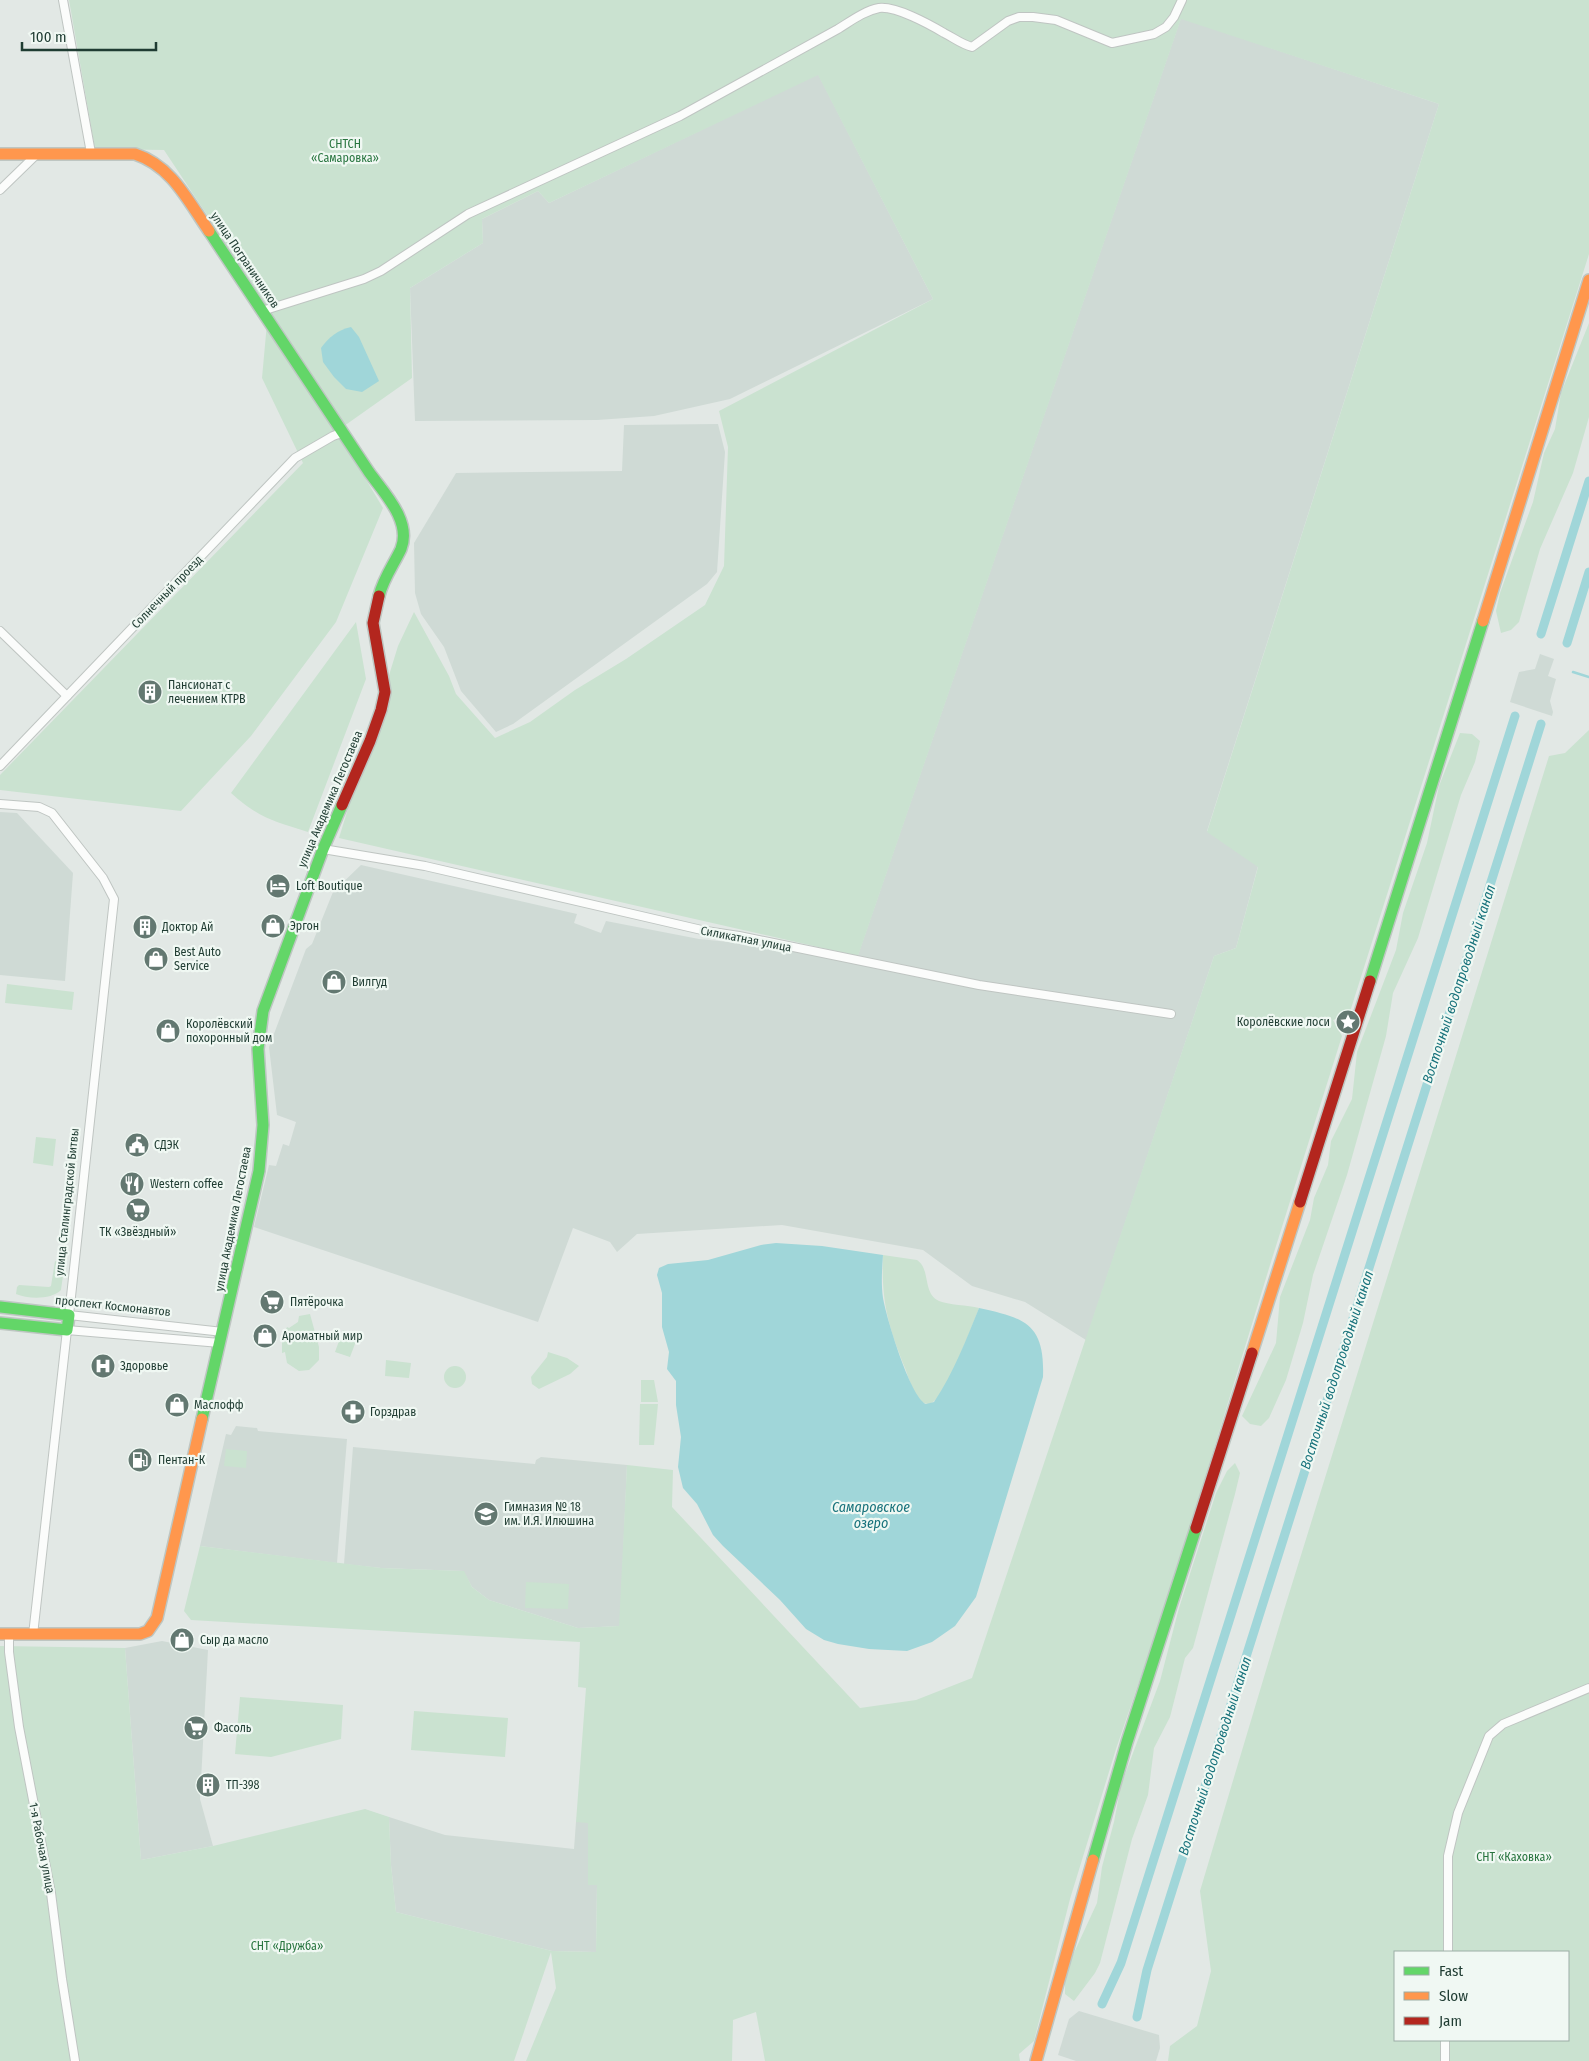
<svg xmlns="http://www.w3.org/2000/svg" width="1589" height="2061" font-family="'Fira Sans Condensed',sans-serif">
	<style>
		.built { fill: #cfdad5 }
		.green { fill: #cae2d0; fill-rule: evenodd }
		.water { fill: #a0d6d9 }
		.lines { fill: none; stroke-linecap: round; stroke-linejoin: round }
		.stream { stroke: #a0d6d9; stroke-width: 2.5 }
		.canal { stroke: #a0d6d9; stroke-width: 9 }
		.street-casing { stroke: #bfc5c2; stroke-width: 10 }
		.fast-casing { stroke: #bec6c2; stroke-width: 14 }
		.slow-casing { stroke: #bec6c2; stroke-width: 14 }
		.jam-casing { stroke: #bec6c2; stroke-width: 14 }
		.street { stroke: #fbfcfb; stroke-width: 8 }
		.fast { stroke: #63d668; stroke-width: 11 }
		.slow { stroke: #ff974d; stroke-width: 11 }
		.jam { stroke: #b3261e; stroke-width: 11 }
		.labels { text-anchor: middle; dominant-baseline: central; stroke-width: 4.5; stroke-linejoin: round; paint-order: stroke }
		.park-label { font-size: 12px; fill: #28753f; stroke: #f0f8f3 }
		.street-label { font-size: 12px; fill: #1f3c32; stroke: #f0f8f3 }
		.poi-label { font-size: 12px; fill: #1f3c32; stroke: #f0f8f3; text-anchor: start }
		.water-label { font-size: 14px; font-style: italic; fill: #17727b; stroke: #f0f8f3 }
	</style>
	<rect width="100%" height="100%" fill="#e2e8e5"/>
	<g class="built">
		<polygon points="1181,18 1439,104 1207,831 1258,866 1236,948 1214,956 1086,1340 1025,1302 972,1286 923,1250 782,1225 637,1234 617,1252 610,1242 573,1228 538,1322 254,1227 269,1165 276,1166 283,1144 289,1146 296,1122 277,1115 269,1047 306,949 312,944 333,892 361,865 577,914 574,923 601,933 606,921 699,939 858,955"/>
		<polygon points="818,74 933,299 730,399 654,416 597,420 415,421 410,288 483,243 482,219 538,191 549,203"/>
		<polygon points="718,424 725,452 717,572 707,584 513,724 496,732 461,691 444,647 421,614 415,593 414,543 456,473 622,471 624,425"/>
		<polygon points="1540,654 1554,659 1548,676 1556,679 1550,701 1553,712 1552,716 1510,702 1519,672 1535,669"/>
		<polygon points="0,812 17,813 73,873 65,981 0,975"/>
		<polygon points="236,1426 257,1428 258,1431 347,1439 337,1563 200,1546 226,1434 231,1435"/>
		<polygon points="353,1447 535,1464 536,1460 541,1457 627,1465 620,1626 578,1628 489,1600 472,1587 463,1571 381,1568 344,1564"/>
		<polygon points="162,1641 208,1650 200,1799 213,1846 141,1860 125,1648"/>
		<polygon points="389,1817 445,1835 574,1849 576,1822 588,1822 588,1884 597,1885 596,1952 552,1951 396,1912 391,1865"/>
		<polygon points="1079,2011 1159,2035 1160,2048 1156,2061 1076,2061 1058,2055 1069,2019"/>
	</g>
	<g class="green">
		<polygon points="69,0 1589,0 1589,254 1349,1015 1333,1020 1342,1036 1270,1265 1172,1586 1116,1749 1070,1899 1034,2041 1019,2054 1020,2061 765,2061 756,2012 733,2020 732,2061 526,2061 556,1988 551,1952 514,2061 0,2061 0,1646 125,1648 141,1860 213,1846 365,1809 389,1817 391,1865 396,1912 552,1951 596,1952 597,1885 588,1885 588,1823 576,1822 586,1688 578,1687 580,1642 191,1620 184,1611 200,1546 381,1568 464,1571 472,1587 489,1600 578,1628 619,1626 627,1465 673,1470 672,1507 860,1708 916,1700 972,1678 1214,956 1236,948 1258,867 1207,832 1439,104 1181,19 858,956 339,838 398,646 414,612 449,676 456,694 495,738 530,722 575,690 626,659 705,605 724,566 728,447 719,411 933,299 818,75 549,203 538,191 482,219 483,243 410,288 412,378 337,431 383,508 336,622 251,736 181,811 0,790 0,775 303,463 262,378 268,312 264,301 164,150 95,149"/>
		<polygon points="1589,323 1589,417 1573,473 1540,549 1519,622 1511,630 1501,633 1496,611 1500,593 1533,502 1544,453 1555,429 1561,393"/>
		<path d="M 356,622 L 366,679 L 308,832 C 273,821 259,818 231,793 Z"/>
		<path d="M 1589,730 L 1589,2061 L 1168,2061 L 1170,2046 L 1197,2026 L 1211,1971 L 1200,1891 L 1284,1610 L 1549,756 L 1565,753 ZM 1395,1952 L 1568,1952 L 1568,2040 L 1395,2040 Z"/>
		<polygon points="1460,733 1472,734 1480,741 1475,762 1461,795 1418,938 1393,993 1386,1036 1347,1175 1313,1275 1303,1323 1286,1380 1269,1418 1261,1426 1250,1424 1242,1416 1276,1343 1280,1297 1310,1220 1314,1198 1328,1165 1331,1141 1352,1099 1357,1052 1396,950 1403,913 1427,843 1439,786"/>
		<polygon points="7,984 74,992 72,1010 5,1003"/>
		<polygon points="36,1137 56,1139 53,1166 33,1163"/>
		<path d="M 883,1255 L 917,1260 C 931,1269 922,1293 939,1301 C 948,1305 968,1305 979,1308 C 972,1326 947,1394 933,1402 C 929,1405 926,1404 922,1402 C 913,1393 909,1379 905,1368 C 888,1326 881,1300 883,1255 Z"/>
		<path d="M 55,1261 C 67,1265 62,1280 61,1290 C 51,1300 28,1299 16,1294 L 17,1287 L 19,1285 L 49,1287 L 51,1286 Z"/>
		<polygon points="310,1314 319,1347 319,1360 309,1370 299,1371 287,1363 285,1352 282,1353 282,1338 287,1327 289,1328 298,1322 299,1316"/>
		<polygon points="343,1330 358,1336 350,1357 335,1352"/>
		<polygon points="548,1352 567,1358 579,1366 570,1374 539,1389 532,1384 531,1377 547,1357"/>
		<polygon points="386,1360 411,1363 409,1378 385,1376"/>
		<circle cx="455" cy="1377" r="11"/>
		<polygon points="641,1380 654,1380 658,1402 641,1402"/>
		<polygon points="640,1404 658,1404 654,1445 639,1445"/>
		<polygon points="226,1449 247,1451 246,1468 224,1466"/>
		<polygon points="1235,1463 1240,1473 1235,1494 1193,1648 1185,1658 1170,1717 1154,1748 1148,1795 1132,1839 1100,1963 1095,1973 1074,2001 1065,1994 1065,1982 1072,1957 1097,1903 1102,1867 1114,1822 1121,1785 1160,1681 1179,1608 1216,1493 1227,1471"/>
		<polygon points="526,1582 569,1584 568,1609 525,1608"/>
		<polygon points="240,1697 343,1705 341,1739 271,1757 235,1754"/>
		<polygon points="414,1711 508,1718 505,1757 411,1750"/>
	</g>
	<g class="water">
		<path d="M 351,327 L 359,337 L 379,381 L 362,392 L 346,389 L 334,377 L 323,362 L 321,348 C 329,337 338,330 351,327 Z"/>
		<path d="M 776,1243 L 822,1246 L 883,1255 C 882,1269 881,1284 883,1298 C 886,1316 910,1397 926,1404 L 934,1402 C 954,1372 966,1340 979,1308 C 1024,1318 1045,1323 1043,1377 L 976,1597 L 955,1626 L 932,1642 L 907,1651 L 869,1649 L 838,1644 L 824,1640 L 806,1629 L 780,1600 L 723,1546 L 713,1535 L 697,1504 L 683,1488 L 678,1467 L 681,1437 L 676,1405 L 676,1381 L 667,1369 L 669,1352 L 662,1327 L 662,1293 L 657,1275 L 659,1268 L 668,1264 L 708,1260 L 761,1245 Z"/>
	</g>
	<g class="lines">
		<polyline class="stream" points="1573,672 1589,677"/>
		<g class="canal">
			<polyline points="1541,634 1589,481"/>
			<polyline points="1567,643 1589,572"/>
			<polyline points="1102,2004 1121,1963 1515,716"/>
			<polyline points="1137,2017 1147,1970 1541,724"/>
		</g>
		<defs>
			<g id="street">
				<polyline points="63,0 91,153"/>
				<polyline points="0,190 37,154"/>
				<path d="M 262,311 L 364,279 L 381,271 L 468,214 L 680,116 L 838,29 C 851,21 864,11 879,8 C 896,6 929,24 944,33 C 954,38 961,44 972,47 L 1008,21 L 1019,17 L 1033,17 L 1056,20 L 1112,43 L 1154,34 L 1166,27 L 1174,17 L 1182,0"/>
				<polyline points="0,631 67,696"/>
				<polyline points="0,766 295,458 333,436 344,432"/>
				<polyline points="0,804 39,807 52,813 103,878 114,899 69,1315 223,1332"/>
				<polyline points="323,849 425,866 706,931 739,936 979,985 1171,1014"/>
				<polyline points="9,1634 9,1652 19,1727 51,1893 62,1979 75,2061"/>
				<polyline points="33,1635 67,1330 220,1343"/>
				<polyline points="1448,1952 1448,1856 1458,1813 1489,1736 1503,1724 1589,1688"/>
				<polyline points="1445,2061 1445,2040"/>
			</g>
			<g id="fast">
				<path d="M 209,231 L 369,472 C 384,493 412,521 401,549 C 394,564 383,579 379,596"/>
				<polyline points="1370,981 1483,621"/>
				<polyline points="0,1307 69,1315 67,1330 0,1323"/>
				<polyline points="202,1419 259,1171 263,1125 258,1049 263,1011 323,849 342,805"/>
				<polyline points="1093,1860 1127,1742 1196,1528"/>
			</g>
			<g id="slow">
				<path d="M 0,154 L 135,154 C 172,166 188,201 209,231"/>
				<polyline points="1483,621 1589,280"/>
				<polyline points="1252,1353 1300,1202"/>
				<polyline points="0,1634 140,1634 148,1631 157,1618 202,1419"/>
				<polyline points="1036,2061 1093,1860"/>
			</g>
			<g id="jam">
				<polyline points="342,805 370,741 381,710 385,692 373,623 379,596"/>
				<polyline points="1300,1202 1370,981"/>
				<polyline points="1196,1528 1252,1353"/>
			</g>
		</defs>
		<use href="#street" class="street-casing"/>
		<use href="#fast" class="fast-casing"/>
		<use href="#slow" class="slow-casing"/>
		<use href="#jam" class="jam-casing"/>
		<use href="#street" class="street"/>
		<use href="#fast" class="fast"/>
		<use href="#slow" class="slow"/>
		<use href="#jam" class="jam"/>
	</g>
	<defs>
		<symbol id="building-disc" viewBox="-11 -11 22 22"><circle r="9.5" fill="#637871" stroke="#f0f8f3"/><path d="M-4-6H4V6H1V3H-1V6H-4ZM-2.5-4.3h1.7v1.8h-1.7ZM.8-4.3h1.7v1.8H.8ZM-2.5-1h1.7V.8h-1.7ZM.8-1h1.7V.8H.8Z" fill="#fff"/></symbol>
		<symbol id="hotel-disc" viewBox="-11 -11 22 22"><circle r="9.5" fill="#637871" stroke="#f0f8f3"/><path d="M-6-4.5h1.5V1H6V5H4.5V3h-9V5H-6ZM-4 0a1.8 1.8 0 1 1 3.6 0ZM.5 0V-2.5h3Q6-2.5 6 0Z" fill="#fff"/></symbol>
		<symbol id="shop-disc" viewBox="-11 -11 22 22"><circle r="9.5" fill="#637871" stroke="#f0f8f3"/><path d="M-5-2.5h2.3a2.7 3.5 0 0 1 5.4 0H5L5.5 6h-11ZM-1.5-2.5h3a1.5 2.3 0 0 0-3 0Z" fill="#fff"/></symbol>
		<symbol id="sight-disc" viewBox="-11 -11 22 22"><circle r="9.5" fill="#637871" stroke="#f0f8f3"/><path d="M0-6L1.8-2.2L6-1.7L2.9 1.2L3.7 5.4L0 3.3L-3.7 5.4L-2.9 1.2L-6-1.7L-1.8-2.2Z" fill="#fff"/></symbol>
		<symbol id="civic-disc" viewBox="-11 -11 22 22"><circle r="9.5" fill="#637871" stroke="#f0f8f3"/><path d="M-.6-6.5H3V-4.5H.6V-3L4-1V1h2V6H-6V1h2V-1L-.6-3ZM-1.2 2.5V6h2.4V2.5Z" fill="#fff"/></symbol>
		<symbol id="restaurant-disc" viewBox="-11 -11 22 22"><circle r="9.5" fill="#637871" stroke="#f0f8f3"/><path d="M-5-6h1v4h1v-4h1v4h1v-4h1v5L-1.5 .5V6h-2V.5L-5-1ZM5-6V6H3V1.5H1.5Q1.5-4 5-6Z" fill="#fff"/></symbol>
		<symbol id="supermarket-disc" viewBox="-11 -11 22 22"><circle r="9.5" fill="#637871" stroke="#f0f8f3"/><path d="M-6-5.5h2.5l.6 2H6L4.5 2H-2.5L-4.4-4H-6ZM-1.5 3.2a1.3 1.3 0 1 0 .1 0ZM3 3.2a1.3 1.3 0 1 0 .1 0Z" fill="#fff"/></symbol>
		<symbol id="hospital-disc" viewBox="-11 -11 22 22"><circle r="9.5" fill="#637871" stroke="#f0f8f3"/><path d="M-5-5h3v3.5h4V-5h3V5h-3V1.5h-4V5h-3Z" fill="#fff"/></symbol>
		<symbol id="pharmacy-disc" viewBox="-11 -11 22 22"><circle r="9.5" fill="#637871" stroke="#f0f8f3"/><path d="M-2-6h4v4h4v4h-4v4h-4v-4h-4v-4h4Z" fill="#fff"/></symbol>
		<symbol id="fuel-disc" viewBox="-11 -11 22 22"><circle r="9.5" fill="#637871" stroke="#f0f8f3"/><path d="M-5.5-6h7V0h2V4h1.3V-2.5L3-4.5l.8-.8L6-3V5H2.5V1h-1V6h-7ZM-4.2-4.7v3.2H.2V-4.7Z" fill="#fff"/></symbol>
		<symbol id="school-disc" viewBox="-11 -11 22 22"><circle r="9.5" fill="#637871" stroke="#f0f8f3"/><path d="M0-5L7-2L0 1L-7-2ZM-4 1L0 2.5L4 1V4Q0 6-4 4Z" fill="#fff"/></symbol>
	</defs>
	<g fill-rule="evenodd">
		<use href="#building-disc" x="136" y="678" width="28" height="28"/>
		<use href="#hotel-disc" x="264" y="872" width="28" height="28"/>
		<use href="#shop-disc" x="259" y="912" width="28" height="28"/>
		<use href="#building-disc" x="131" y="913" width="28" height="28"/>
		<use href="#shop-disc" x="142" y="945" width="28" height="28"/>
		<use href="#shop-disc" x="320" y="968" width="28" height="28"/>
		<use href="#sight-disc" x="1334" y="1008" width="28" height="28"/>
		<use href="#shop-disc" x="154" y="1017" width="28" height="28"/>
		<use href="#civic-disc" x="123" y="1131" width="28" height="28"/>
		<use href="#restaurant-disc" x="118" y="1170" width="28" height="28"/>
		<use href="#supermarket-disc" x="124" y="1196" width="28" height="28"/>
		<use href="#supermarket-disc" x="258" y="1288" width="28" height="28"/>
		<use href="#shop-disc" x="251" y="1322" width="28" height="28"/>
		<use href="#hospital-disc" x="89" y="1352" width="28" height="28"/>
		<use href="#shop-disc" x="163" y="1391" width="28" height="28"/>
		<use href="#pharmacy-disc" x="339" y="1398" width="28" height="28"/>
		<use href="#fuel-disc" x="126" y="1446" width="28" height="28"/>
		<use href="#school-disc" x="472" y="1500" width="28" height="28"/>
		<use href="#shop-disc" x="168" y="1626" width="28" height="28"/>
		<use href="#supermarket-disc" x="182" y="1714" width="28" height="28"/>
		<use href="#building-disc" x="194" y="1771" width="28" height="28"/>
	</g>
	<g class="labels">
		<g class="park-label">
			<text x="345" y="144">СНТСН<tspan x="345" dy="14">«Самаровка»</tspan></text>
			<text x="1514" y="1857">СНТ «Каховка»</text>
			<text x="287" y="1946">СНТ «Дружба»</text>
		</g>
		<g class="street-label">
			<text transform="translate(245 260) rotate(56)">улица Пограничников</text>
			<text transform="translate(167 592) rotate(-46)">Солнечный проезд</text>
			<text transform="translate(330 799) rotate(-67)">улица Академика Легостаева</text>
			<text transform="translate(746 939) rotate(11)">Силикатная улица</text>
			<text transform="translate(67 1202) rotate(-84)">улица Сталинградской Битвы</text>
			<text transform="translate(233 1219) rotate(-79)">улица Академика Легостаева</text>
			<text transform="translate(113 1306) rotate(6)">проспект Космонавтов</text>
			<text transform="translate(42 1848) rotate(79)">1-я Рабочая улица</text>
		</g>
		<g class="poi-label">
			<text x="168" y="685">Пансионат с<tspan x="168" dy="14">лечением КТРВ</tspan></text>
			<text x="296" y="886">Loft Boutique</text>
			<text x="290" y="926">Эргон</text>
			<text x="162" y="927">Доктор Ай</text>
			<text x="174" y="952">Best Auto<tspan x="174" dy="14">Service</tspan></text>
			<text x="352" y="982">Вилгуд</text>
			<text x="1330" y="1022" text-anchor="end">Королёвские лоси</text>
			<text x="186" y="1024">Королёвский<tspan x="186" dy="14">похоронный дом</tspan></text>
			<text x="154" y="1145">СДЭК</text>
			<text x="150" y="1184">Western coffee</text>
			<text x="138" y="1232" text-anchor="middle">ТК «Звёздный»</text>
			<text x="290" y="1302">Пятёрочка</text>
			<text x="282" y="1336">Ароматный мир</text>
			<text x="120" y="1366">Здоровье</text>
			<text x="194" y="1405">Маслофф</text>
			<text x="370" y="1412">Горздрав</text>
			<text x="158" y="1460">Пентан-К</text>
			<text x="504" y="1507">Гимназия № 18<tspan x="504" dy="14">им. И.Я. Илюшина</tspan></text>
			<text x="200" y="1640">Сыр да масло</text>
			<text x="214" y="1728">Фасоль</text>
			<text x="226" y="1785">ТП-398</text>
		</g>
		<g class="water-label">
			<text transform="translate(1459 984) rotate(-72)">Восточный водопроводный канал</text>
			<text transform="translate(1337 1370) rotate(-72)">Восточный водопроводный канал</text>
			<text x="871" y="1507">Самаровское<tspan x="871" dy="16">озеро</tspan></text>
			<text transform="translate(1215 1756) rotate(-72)">Восточный водопроводный канал</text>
		</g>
	</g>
	<rect x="1394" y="1951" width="175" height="90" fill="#f0f8f3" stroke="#9cada6"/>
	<rect x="1404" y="1967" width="25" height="8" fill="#63d668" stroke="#9cada6"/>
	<text x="1439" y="1976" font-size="15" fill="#1f3c32">Fast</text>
	<rect x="1404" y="1992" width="25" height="8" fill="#ff974d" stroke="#9cada6"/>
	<text x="1439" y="2001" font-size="15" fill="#1f3c32">Slow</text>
	<rect x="1404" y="2017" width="25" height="8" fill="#b3261e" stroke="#9cada6"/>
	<text x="1439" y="2026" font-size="15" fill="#1f3c32">Jam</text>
	<path d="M22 42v8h134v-8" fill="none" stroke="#1f3c32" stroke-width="2.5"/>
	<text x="30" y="42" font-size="15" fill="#1f3c32" stroke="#f0f8f3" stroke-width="4" paint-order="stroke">100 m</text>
</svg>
